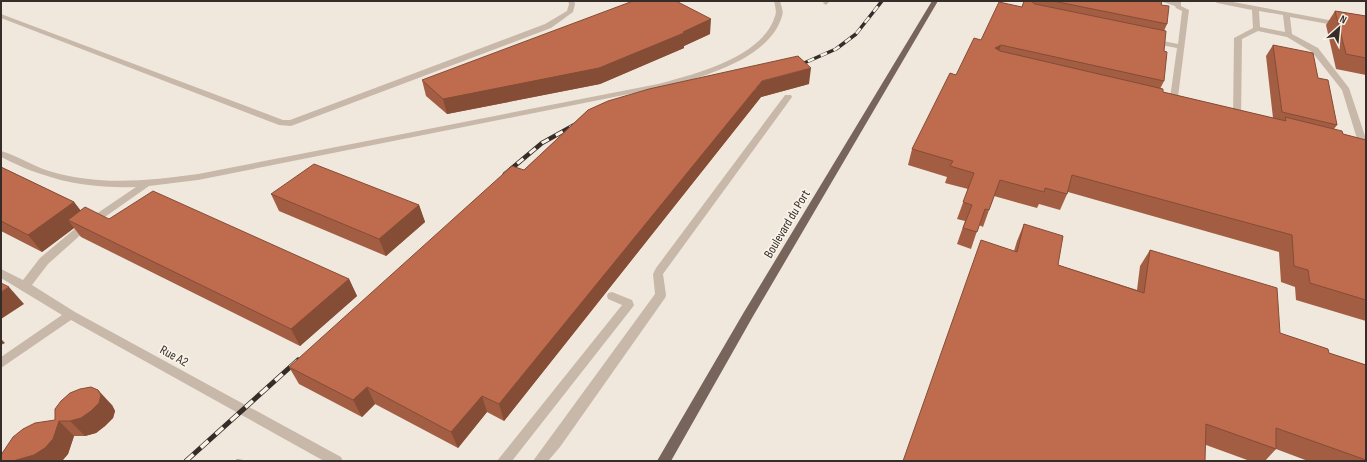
<svg xmlns="http://www.w3.org/2000/svg" width="1367" height="462" font-family="'Sofia Sans Condensed',sans-serif">
	<style>
		.lines { fill: none; stroke-linecap: round; stroke-linejoin: round }
		.minor { fill: #c8b8a9; fill-rule: evenodd }
		.major { fill: #77655b; fill-rule: evenodd }
		.rail-far2-casing { stroke: #362d29; stroke-width: 3.5 }
		.rail-far1-casing { stroke: #362d29; stroke-width: 4.5 }
		.rail-casing { stroke: #362d29; stroke-width: 5 }
		.rail-far2 { stroke: #f8f2e9; stroke-width: 2.5; stroke-dasharray: 7; stroke-linecap: butt }
		.rail-far1 { stroke: #f8f2e9; stroke-width: 3; stroke-dasharray: 8; stroke-linecap: butt }
		.rail { stroke: #f8f2e9; stroke-width: 3.5; stroke-dasharray: 10; stroke-linecap: butt }
		.wall { fill: #a35d42 }
		.shaded-wall { fill: #854c36 }
		.building { fill: #be6c4d; stroke: #854c36 }
		.labels { text-anchor: middle; dominant-baseline: central; stroke-width: 3.5; stroke-linejoin: round; paint-order: stroke }
		.street-label { font-size: 13px; fill: #362d29; stroke: #f8f2e9 }
	</style>
	<rect width="100%" height="100%" fill="#f1e8dd"/>
	<g class="lines">
		<g class="minor">
			<polygon points="568,1 574,1 575,4 573,12 551,28 291,126 279,125 1,18 1,14 283,120 290,120 545,24 567,11 569,4"/>
			<path d="M 774,1 L 780,1 C 781,6 784,11 782,16 C 770,60 698,79 659,88 L 198,180 L 149,186 L 85,231 L 48,264 L 32,285 L 75,312 L 341,457 L 343,461 L 324,461 L 71,320 L 1,368 L 1,357 L 62,315 L 1,278 L 1,269 L 23,280 L 40,258 L 77,227 L 136,187 C 104,188 72,185 41,174 C 27,170 14,163 1,157 L 1,151 C 18,156 33,166 49,171 C 98,186 148,181 198,174 L 658,84 C 695,74 763,57 775,16 C 777,12 775,6 774,1 Z"/>
			<polygon points="824,1 830,1 826,5 823,3"/>
			<polygon points="1160,1 1181,1 1181,6 1189,10 1177,105 1173,107 1169,105 1177,48 1150,43 1149,41 1153,39 1178,44 1182,11 1176,8 1175,6"/>
			<path d="M 1214,1 L 1228,1 L 1366,27 L 1366,31 L 1290,17 L 1292,34 L 1318,48 L 1349,88 L 1366,139 L 1366,145 L 1358,149 L 1352,148 L 1351,146 L 1358,142 L 1342,90 L 1312,52 L 1287,37 L 1258,31 L 1242,39 L 1241,120 L 1237,123 L 1234,122 L 1233,120 L 1234,38 L 1253,28 L 1252,10 L 1217,3 ZM 1259,11 L 1283,15 L 1285,32 L 1260,27 Z"/>
			<polygon points="785,95 791,95 792,97 663,274 666,295 665,298 560,447 548,461 533,461 655,294 653,274 656,268"/>
			<polygon points="612,292 632,300 634,305 632,308 512,461 497,461 622,305 608,299 607,296 608,293"/>
		</g>
		<polygon class="major" points="932,1 938,1 752,318 671,461 657,461 744,312"/>
		<defs>
			<polyline id="rail-far2" points="795,67 836,49 856,34 882,1"/>
			<polyline id="rail-far1" points="505,174 542,143 578,123"/>
			<polyline id="rail" points="186,461 298,360"/>
		</defs>
		<use href="#rail-far2" class="rail-far2-casing"/>
		<use href="#rail-far1" class="rail-far1-casing"/>
		<use href="#rail" class="rail-casing"/>
		<use href="#rail-far2" class="rail-far2"/>
		<use href="#rail-far1" class="rail-far1"/>
		<use href="#rail" class="rail"/>
	</g>
	<g class="wall">
		<polygon points="1024,1 1162,1 1161,5 1167,24 1164,31 1164,81 1160,89 1163,92 1273,118 1266,56 1273,45 1318,78 1337,125 1334,129 1343,134 1366,140 1366,321 1296,300 1295,287 1281,282 1279,252 1068,192 1060,210 1039,204 1037,208 994,196 983,227 979,225 971,249 957,244 965,221 957,219 968,189 945,183 947,177 908,165 912,149 956,75 981,40 1022,7"/>
		<polygon points="1335,11 1366,16 1366,75 1336,69 1326,25"/>
		<polygon points="710,34 684,46 684,48 600,84 447,114 426,96 422,80"/>
		<polygon points="809,84 761,97 504,421 487,412 458,448 375,404 362,417 299,384 289,367 524,170 588,110"/>
		<polygon points="1,167 74,202 81,211 109,219 349,279 357,296 300,346 81,237 74,228 42,252 1,231"/>
		<polygon points="271,194 419,205 425,222 386,256 279,211"/>
		<polygon points="1024,224 1058,265 1137,290 1140,266 1150,250 1280,333 1329,353 1366,365 1366,461 1308,461 1276,449 1265,461 1250,461 1206,445 1014,251 1017,241"/>
		<polygon points="112,405 115,411 113,418 105,426 96,433 85,436 74,436 68,454 62,461 1,461 55,420"/>
	</g>
	<g class="shaded-wall">
		<polygon points="711,19 710,34 684,46 684,48 600,84 447,114 443,99"/>
		<polygon points="1001,45 996,60 995,48"/>
		<polygon points="811,68 809,84 761,97 504,421 499,404 762,81"/>
		<polygon points="74,202 87,219 68,220 74,228 42,252 28,235"/>
		<polygon points="419,205 425,222 386,256 379,239"/>
		<polygon points="349,279 357,296 300,346 291,329"/>
		<polygon points="9,287 24,304 1,319 1,292"/>
		<polygon points="1,339 5,343 1,345"/>
		<polygon points="367,387 375,404 362,417 353,400"/>
		<polygon points="98,390 112,405 115,411 113,418 105,426 96,433 85,436 70,421"/>
		<polygon points="482,396 487,412 458,448 451,432"/>
		<polygon points="59,421 74,436 68,454 62,461 13,461"/>
	</g>
	<g class="building">
		<polygon points="633,1 676,1 711,19 683,32 684,33 599,68 443,99 422,80"/>
		<polygon points="1024,1 1031,1 1035,4 1166,31 1164,51 1167,52 1164,81 1001,45 995,48 1000,51 1163,89 1163,92 1286,121 1285,117 1342,131 1343,134 1366,140 1366,300 1310,283 1308,270 1294,266 1292,235 1072,175 1067,194 1045,188 1044,192 1000,180 989,210 985,209 977,232 963,228 972,205 963,202 974,173 950,166 953,161 912,149 950,73 956,75 974,38 981,40 999,2 1022,7"/>
		<polygon points="1053,1 1162,1 1161,5 1169,6 1167,24"/>
		<polygon points="1335,11 1366,16 1366,58 1346,54"/>
		<polygon points="1273,45 1313,53 1318,78 1328,80 1337,125 1282,112"/>
		<polygon points="798,56 811,68 762,81 499,404 482,396 451,432 367,387 353,400 289,367 512,166 524,170 588,110 608,101 649,89"/>
		<polygon points="314,164 419,205 379,239 271,194"/>
		<polygon points="1,167 74,202 28,235 1,221"/>
		<polygon points="153,191 349,279 291,329 68,220 85,207 109,219"/>
		<polygon points="1024,224 1063,236 1058,265 1144,293 1150,250 1277,288 1280,333 1328,349 1329,353 1366,365 1366,460 1276,428 1276,449 1206,424 1205,461 903,461 981,240 1017,252"/>
		<polygon points="1,283 9,287 1,292"/>
		<polygon points="91,387 98,390 101,395 99,403 91,411 81,418 70,421 59,421 53,439 45,448 34,455 13,461 1,461 1,455 13,437 23,429 35,423 55,420 55,409 61,401 70,393 80,389"/>
		<polygon points="237,460 250,461 234,461"/>
	</g>
	<g class="labels">
		<g class="street-label">
			<text transform="translate(787 224) rotate(-59)">Boulevard du Port</text>
			<text transform="translate(174 356) rotate(29)">Rue A2</text>
		</g>
	</g>
	<rect width="1367" height="462" fill="none" stroke="#362d29" stroke-width="4"/>
	<g transform="translate(1339 28) rotate(27)" stroke="#f8f2e9" stroke-width="3" paint-order="stroke">
	<path d="M0-3L7 15L0 10L-7 15Z" fill="#362d29"/>
	<text y="-6" font-size="11" font-weight="bold" text-anchor="middle" fill="#362d29">N</text>
	</g>
</svg>
